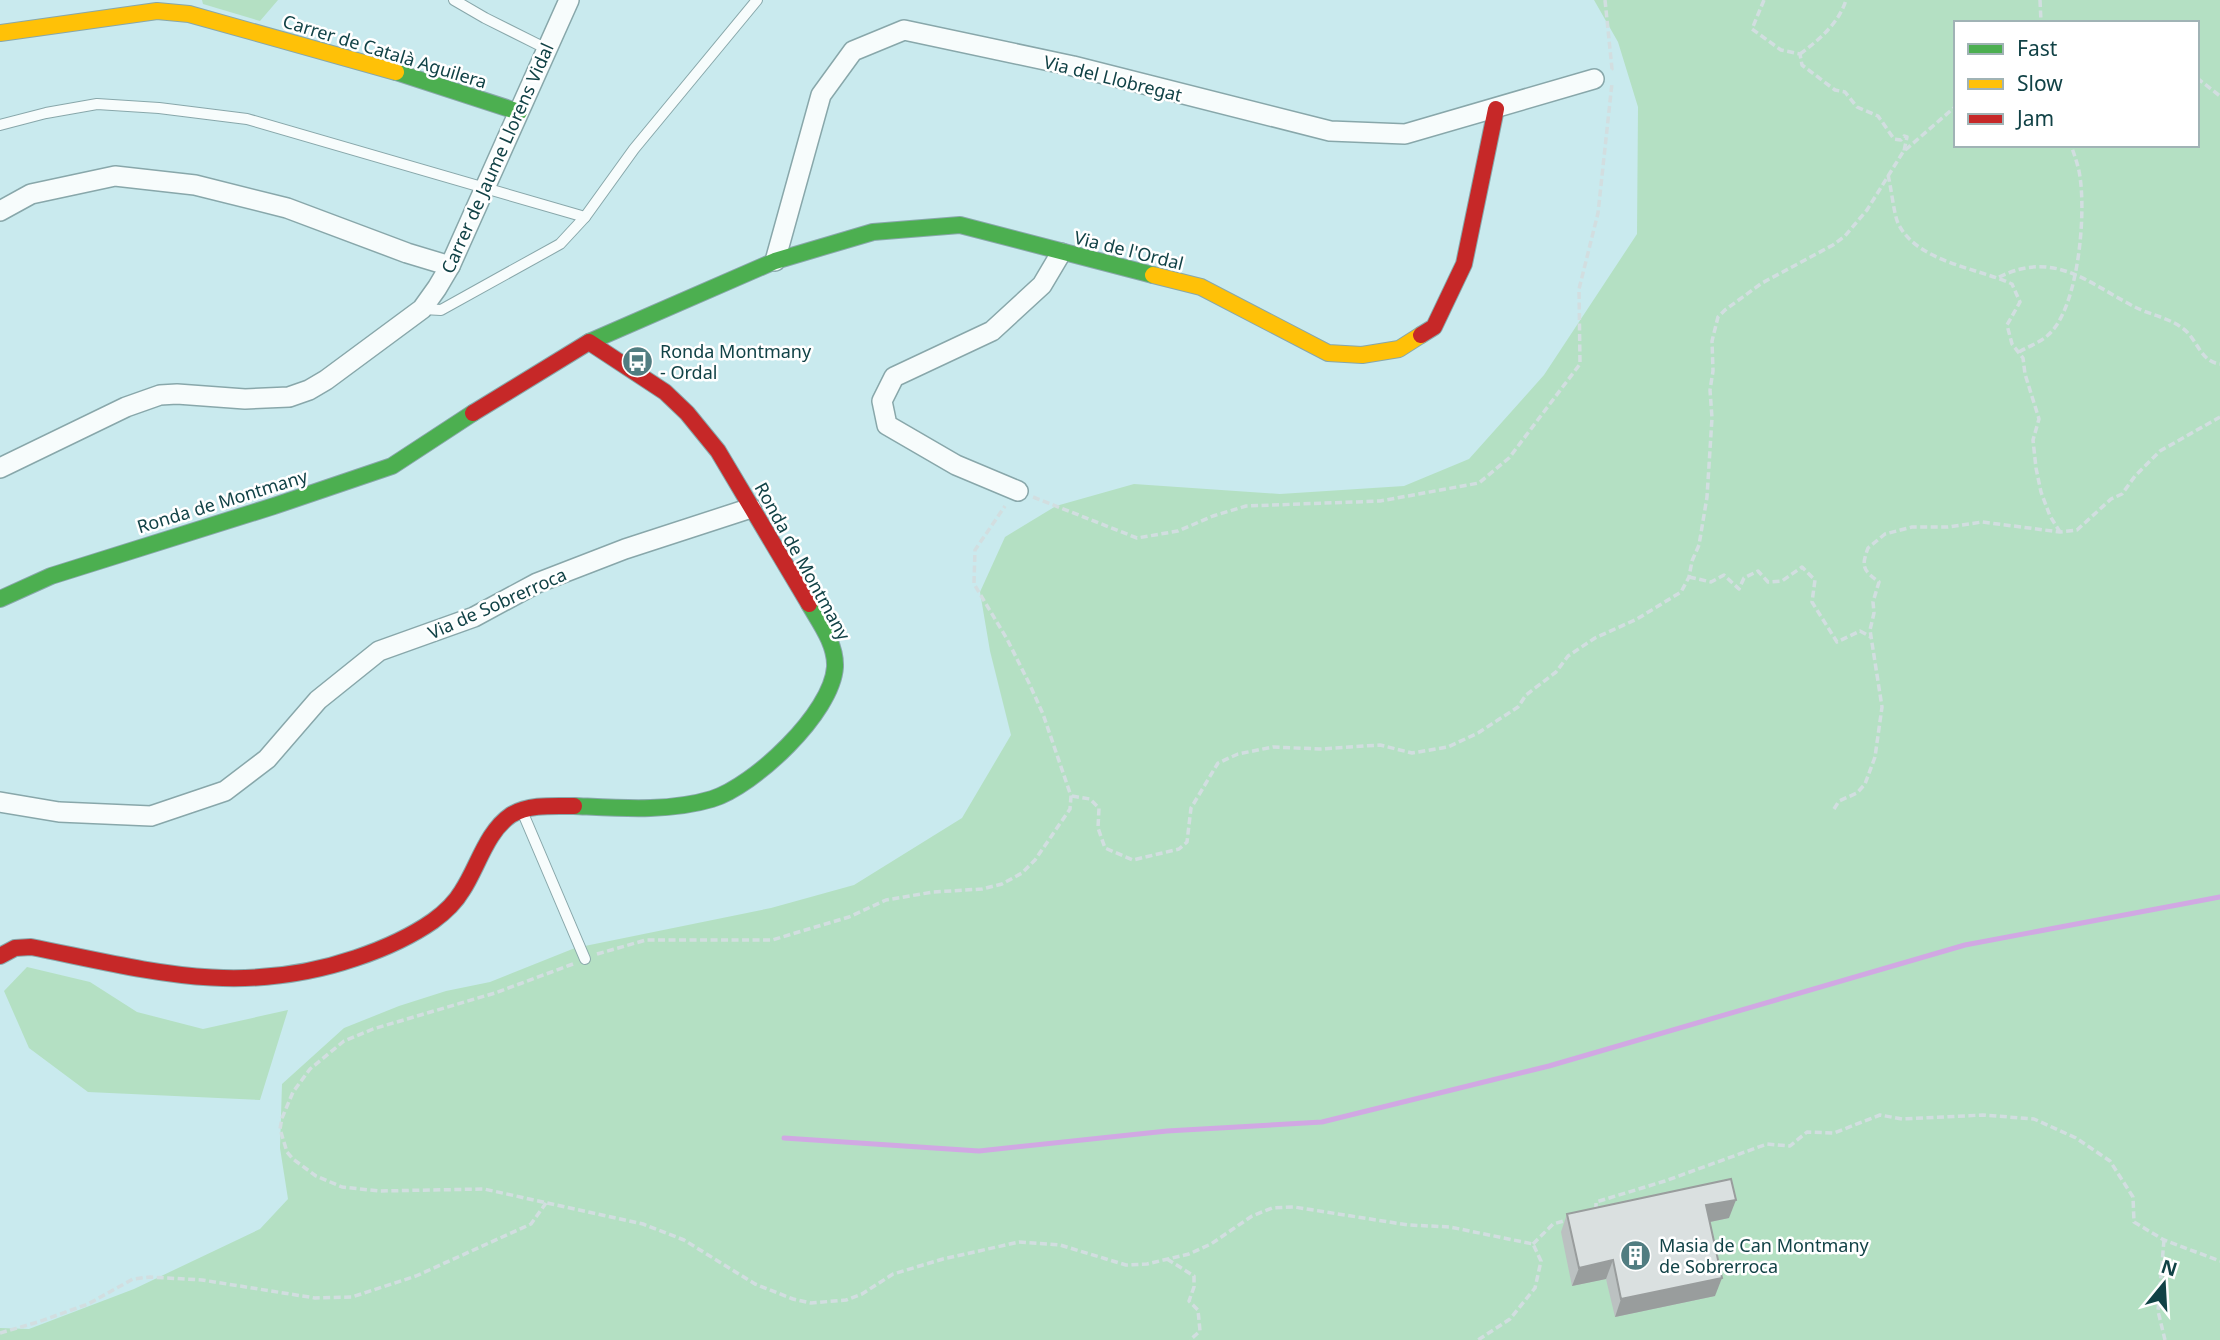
<svg xmlns="http://www.w3.org/2000/svg" width="2220" height="1340" font-family="'Noto Sans',sans-serif">
	<style>
		.green { fill: #b4e0c3; fill-rule: evenodd }
		.lines { fill: none; stroke-linecap: round; stroke-linejoin: round }
		.stream { stroke: #d1a8e3; stroke-width: 5 }
		.lane-casing { stroke: #88a7aa; stroke-width: 12 }
		.street-casing { stroke: #88a7aa; stroke-width: 22 }
		.fast-casing { stroke: #88a7aa; stroke-width: 18 }
		.slow-casing { stroke: #88a7aa; stroke-width: 18 }
		.jam-casing { stroke: #88a7aa; stroke-width: 18 }
		.path { stroke: #d2dee0; stroke-width: 3.5; stroke-dasharray: 7 3.5; stroke-linecap: butt }
		.lane { stroke: #f7fcfc; stroke-width: 10 }
		.street { stroke: #f7fcfc; stroke-width: 19 }
		.fast { stroke: #4caf50; stroke-width: 16 }
		.slow { stroke: #ffc107; stroke-width: 16 }
		.jam { stroke: #c62828; stroke-width: 16 }
		.wall { fill: #bbc1c1 }
		.shaded-wall { fill: #999d9d }
		.building { fill: #dae0e0; stroke: #999d9d; stroke-width: 2 }
		.labels { text-anchor: middle; dominant-baseline: central; stroke-width: 5; stroke-linejoin: round; paint-order: stroke }
		.street-label { font-size: 18px; fill: #114246; stroke: #fff }
		.poi-label { font-size: 18px; fill: #114246; stroke: #fff; text-anchor: start }
	</style>
	<rect width="100%" height="100%" fill="#c9eaee"/>
	<g class="green">
		<polygon points="202,0 278,0 260,21 203,4"/>
		<path d="M 1594,0 L 2220,0 L 2220,1340 L 0,1340 L 0,1328 L 29,1329 L 134,1289 L 260,1229 L 288,1199 L 280,1148 L 282,1084 L 344,1028 L 399,1006 L 446,991 L 490,982 L 575,948 L 771,908 L 854,885 L 962,818 L 1011,735 L 990,651 L 980,592 L 1005,537 L 1056,506 L 1134,484 L 1280,494 L 1404,486 L 1469,459 L 1544,375 L 1637,234 L 1638,107 L 1618,42 ZM 1956,23 L 2197,23 L 2197,145 L 1956,145 Z"/>
		<polygon points="27,967 90,982 137,1012 203,1029 288,1010 260,1100 88,1092 29,1048 4,991"/>
	</g>
	<g class="lines">
		<polyline class="stream" points="784,1138 979,1151 1167,1131 1322,1122 1549,1066 1965,945 2220,897"/>
		<defs>
			<g id="lane">
				<polyline points="454,0 485,18 547,49"/>
				<polyline points="0,125 46,113 97,104 159,108 247,119 585,217 634,149 757,0"/>
				<polyline points="423,309 441,310 560,244 585,217"/>
				<polyline points="522,811 585,959"/>
			</g>
			<g id="street">
				<polyline points="0,211 31,194 115,176 195,185 287,208 407,253 450,266"/>
				<polyline points="775,261 821,95 853,51 904,30 1073,66 1330,131 1405,134 1594,79"/>
				<polyline points="0,468 126,407 160,395 177,394 245,399 289,397 309,390 326,380 422,309 437,288 450,266 569,0"/>
				<polyline points="1018,491 956,465 887,425 882,401 894,377 992,331 1042,285 1061,253"/>
				<polyline points="0,802 59,812 151,816 225,791 267,759 318,700 379,651 474,617 537,583 625,549 751,508"/>
			</g>
			<g id="fast">
				<polyline points="396,72 519,112"/>
				<polyline points="589,342 775,261 873,232 960,225 1153,275"/>
				<polyline points="0,599 51,576 274,506 392,466 473,413"/>
				<path d="M 574,806 C 619,808 669,812 712,799 C 754,786 832,713 835,667 C 836,644 820,623 809,604"/>
			</g>
			<g id="slow">
				<polyline points="0,33 157,11 189,14 396,72"/>
				<polyline points="1153,275 1201,287 1328,353 1362,355 1399,349 1421,335"/>
			</g>
			<g id="jam">
				<polyline points="1421,335 1434,327 1464,264 1496,109"/>
				<polyline points="473,413 589,342 665,392 687,413 718,451 809,604"/>
				<path d="M 0,956 L 15,948 L 31,947 C 147,970 239,998 356,958 C 383,949 410,937 433,921 C 444,913 455,903 462,891 C 478,867 486,832 511,815 C 529,804 554,806 574,806"/>
			</g>
		</defs>
		<use href="#lane" class="lane-casing"/>
		<use href="#street" class="street-casing"/>
		<use href="#fast" class="fast-casing"/>
		<use href="#slow" class="slow-casing"/>
		<use href="#jam" class="jam-casing"/>
		<g class="path">
			<polyline points="1605,0 1612,69 1610,70"/>
			<polyline points="1764,0 1752,29 1781,50 1800,54 1802,65 1835,90 1845,92 1857,107 1878,116 1894,139 1901,140 1904,136 1907,137 1904,151"/>
			<polyline points="2040,0 2041,22"/>
			<polyline points="2042,23 2101,23"/>
			<path d="M 1800,54 C 1819,40 1839,23 1846,0"/>
			<polyline points="2197,78 2220,96"/>
			<path d="M 1888,175 C 1891,186 1894,215 1898,223 C 1916,262 1978,268 2012,284 L 2020,302 L 2007,325 L 2012,344 L 2023,358 L 2025,374 L 2039,419 L 2033,440 L 2036,468 L 2041,492 L 2050,516 L 2060,532"/>
			<path d="M 1999,277 C 2054,250 2087,282 2133,306 C 2149,315 2173,318 2187,332 C 2198,343 2202,362 2220,364"/>
			<path d="M 2019,352 C 2027,347 2039,343 2047,336 C 2079,310 2087,210 2079,171 C 2077,162 2074,154 2071,145"/>
			<polyline points="1033,497 1137,538 1178,531 1213,516 1246,506 1380,501 1479,483 1509,458 1580,364 1579,289 1598,213 1612,83"/>
			<polyline points="1689,577 1711,582 1724,575 1739,589 1744,578 1758,571 1768,582 1782,581 1802,567 1815,580 1812,602 1837,642 1860,631 1871,637"/>
			<polyline points="1072,796 1090,799 1099,808 1098,828 1105,848 1133,860 1179,849 1187,842 1191,808 1218,763 1238,754 1273,747 1320,749 1380,745 1412,753 1448,747 1478,733 1518,707 1526,695 1556,672 1568,656 1595,638 1637,619 1681,592 1689,577 1692,561 1699,545 1707,497 1712,418 1710,390 1713,371 1712,341 1718,317 1725,310 1762,283 1833,245 1845,236 1867,210 1903,152 1956,106"/>
			<path d="M 1834,809 L 1839,801 L 1857,793 L 1865,784 L 1875,757 L 1882,707 L 1870,630 L 1874,613 L 1873,602 L 1879,582 C 1863,570 1861,567 1868,548 L 1885,534 L 1912,527 L 1948,527 L 1982,522 L 2060,532 L 2077,530 L 2111,499 L 2122,494 L 2135,476 L 2160,451 L 2220,417"/>
			<polyline points="597,954 646,940 772,940 849,917 886,900 933,892 982,889 1002,884 1022,873 1035,860 1070,809 1071,796 1043,714 1029,683 1007,639 974,584 975,550 1005,506"/>
			<polyline points="573,964 495,993 373,1029 344,1041 310,1069 293,1092 282,1118 280,1129 287,1152 293,1159 316,1176 342,1187 379,1191 484,1189 643,1224 684,1240 755,1284 793,1299 811,1303 846,1300 862,1294 893,1274 943,1259 1019,1242 1060,1245 1126,1265 1147,1264 1189,1254 1211,1244 1252,1216 1272,1208 1294,1207 1408,1225 1450,1227 1533,1244 1541,1261 1535,1288 1510,1319 1478,1340"/>
			<polyline points="1596,1210 1596,1202 1665,1181 1767,1144 1790,1146 1807,1132 1834,1133 1880,1115 1902,1119 1983,1115 2034,1119 2076,1138 2110,1161 2133,1197 2134,1222 2164,1240 2220,1261"/>
			<polyline points="2164,1240 2158,1311 2165,1340"/>
			<polyline points="1533,1244 1553,1224 1567,1220"/>
			<polyline points="1167,1259 1194,1276 1194,1287 1189,1301 1198,1310 1200,1331 1190,1340"/>
			<polyline points="0,1333 38,1322 88,1304 133,1279 150,1277 202,1280 315,1298 352,1297 416,1276 531,1224 546,1203"/>
		</g>
		<use href="#lane" class="lane"/>
		<use href="#street" class="street"/>
		<use href="#fast" class="fast"/>
		<use href="#slow" class="slow"/>
		<use href="#jam" class="jam"/>
	</g>
	<polygon class="wall" points="1567,1214 1729,1218 1710,1222 1715,1296 1615,1317 1606,1279 1572,1286 1561,1232"/>
	<g class="shaded-wall">
		<polygon points="1736,1200 1729,1218 1700,1224 1706,1205"/>
		<polygon points="1613,1260 1606,1279 1572,1286 1579,1268"/>
		<polygon points="1722,1278 1715,1296 1615,1317 1621,1299"/>
	</g>
	<polygon class="building" points="1731,1179 1736,1200 1706,1205 1722,1278 1621,1299 1613,1260 1579,1268 1567,1214"/>
	<defs>
		<symbol id="bus-disc" viewBox="-11 -11 22 22"><circle r="9.5" fill="#517d81" stroke="#fff"/><path d="M-5-6H5V4H4V6H2V4H-2V6H-4V4H-5ZM-3.5-4V0h7V-4ZM-3.5 1.2v1.5H-2V1.2ZM2 1.2v1.5H3.5V1.2Z" fill="#fff"/></symbol>
		<symbol id="building-disc" viewBox="-11 -11 22 22"><circle r="9.5" fill="#517d81" stroke="#fff"/><path d="M-4-6H4V6H1V3H-1V6H-4ZM-2.5-4.3h1.7v1.8h-1.7ZM.8-4.3h1.7v1.8H.8ZM-2.5-1h1.7V.8h-1.7ZM.8-1h1.7V.8H.8Z" fill="#fff"/></symbol>
	</defs>
	<g fill-rule="evenodd">
		<use href="#bus-disc" x="620" y="344" width="35" height="35"/>
		<use href="#building-disc" x="1618" y="1238" width="35" height="35"/>
	</g>
	<g class="labels">
		<g class="street-label">
			<text transform="translate(385 51) rotate(17)">Carrer de Català Aguilera</text>
			<text transform="translate(1113 78) rotate(14)">Via del Llobregat</text>
			<text transform="translate(497 158) rotate(-66)">Carrer de Jaume Llorens Vidal</text>
			<text transform="translate(1129 250) rotate(14)">Via de l'Ordal</text>
			<text transform="translate(222 501) rotate(-17)">Ronda de Montmany</text>
			<text transform="translate(803 561) rotate(61)">Ronda de Montmany</text>
			<text transform="translate(497 603) rotate(-24)">Via de Sobrerroca</text>
		</g>
		<g class="poi-label">
			<text x="660" y="351">Ronda Montmany<tspan x="660" dy="21">- Ordal</tspan></text>
			<text x="1659" y="1245">Masia de Can Montmany<tspan x="1659" dy="21">de Sobrerroca</tspan></text>
		</g>
	</g>
	<rect x="1954" y="21" width="245" height="126" fill="#ffffff" stroke="#a0b3b5" stroke-width="2"/>
	<rect x="1968" y="44" width="35" height="10" fill="#4caf50" stroke="#a0b3b5" stroke-width="2"/>
	<text x="2017" y="56" font-size="21" fill="#114246">Fast</text>
	<rect x="1968" y="79" width="35" height="10" fill="#ffc107" stroke="#a0b3b5" stroke-width="2"/>
	<text x="2017" y="91" font-size="21" fill="#114246">Slow</text>
	<rect x="1968" y="114" width="35" height="10" fill="#c62828" stroke="#a0b3b5" stroke-width="2"/>
	<text x="2017" y="126" font-size="21" fill="#114246">Jam</text>
	<g transform="translate(2164 1284) rotate(18)" stroke="#ffffff" stroke-width="5" paint-order="stroke">
	<path d="M0-5L12 26L0 18L-12 26Z" fill="#114246"/>
	<text y="-10" font-size="19" font-weight="bold" text-anchor="middle" fill="#114246">N</text>
	</g>
</svg>
